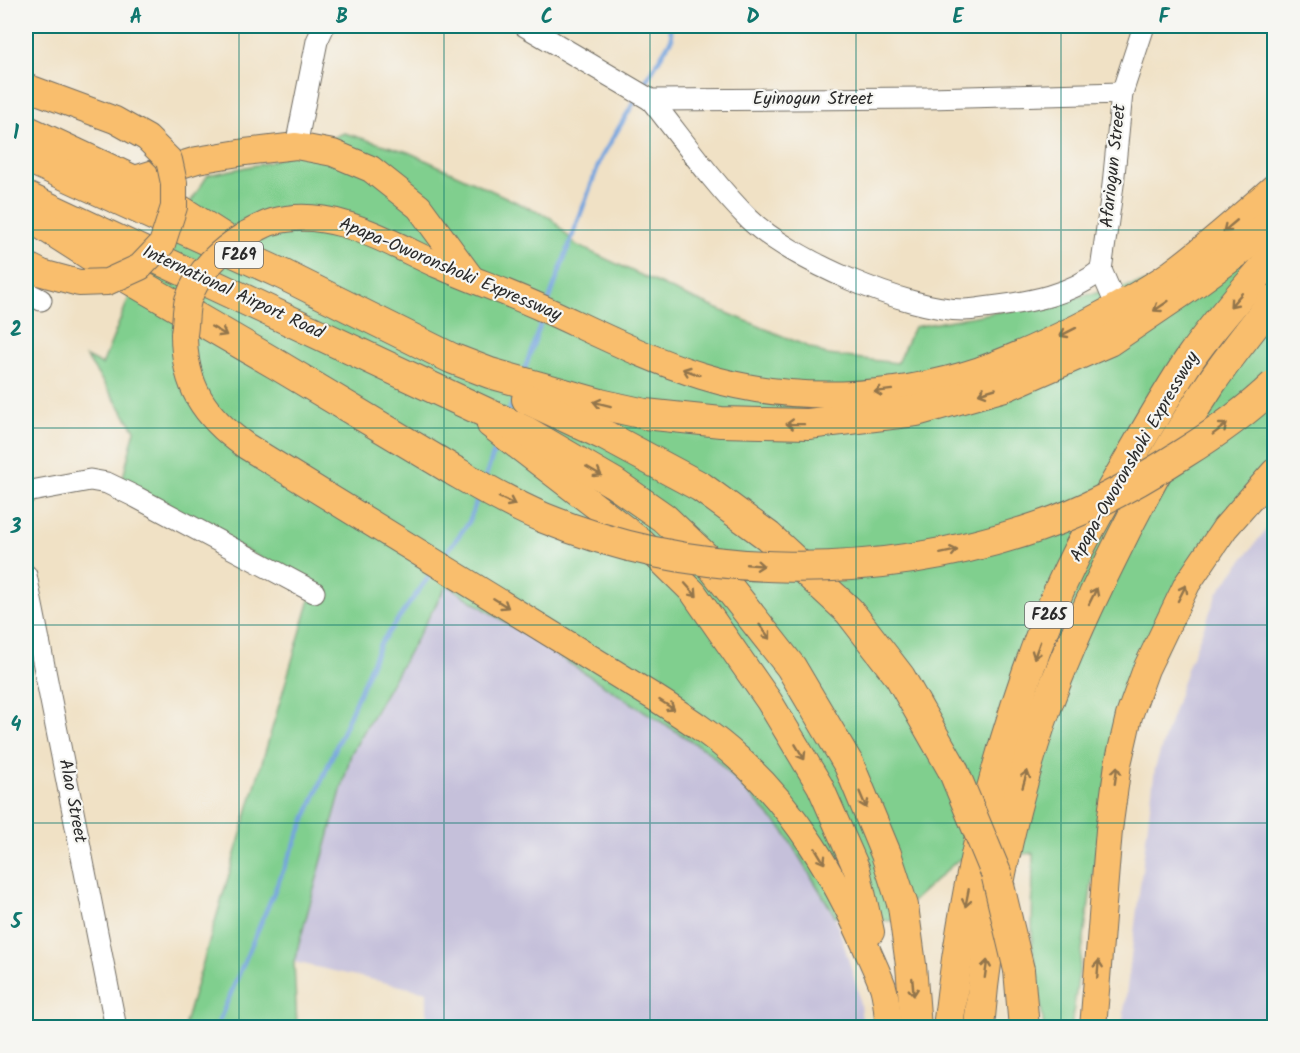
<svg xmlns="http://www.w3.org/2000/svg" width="1300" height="1053" font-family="Kalam,sans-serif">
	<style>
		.industrial { fill: #c5c0da }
		.green { fill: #80cf8e; stroke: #567d5c; stroke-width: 1.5 }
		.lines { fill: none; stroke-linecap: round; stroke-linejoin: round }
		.stream { stroke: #74a4de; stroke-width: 4.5 }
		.minor-casing { stroke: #706b61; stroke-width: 23 }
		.major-casing { stroke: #706b61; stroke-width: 28 }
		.highway-casing { stroke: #706b61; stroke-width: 32 }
		.minor { stroke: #fff; stroke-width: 21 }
		.major { stroke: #f9be6d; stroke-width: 26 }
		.highway { stroke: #f9be6d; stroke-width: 30 }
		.major-bridge-casing { stroke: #706b61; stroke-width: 28; stroke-linecap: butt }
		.highway-bridge-casing { stroke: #706b61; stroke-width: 32; stroke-linecap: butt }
		.major-bridge { stroke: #f9be6d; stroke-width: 26 }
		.highway-bridge { stroke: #f9be6d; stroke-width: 30 }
		.oneway { stroke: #92744c }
		.grid { fill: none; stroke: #0f766e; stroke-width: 1.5; stroke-opacity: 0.55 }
		.labels { text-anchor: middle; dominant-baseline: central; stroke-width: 4.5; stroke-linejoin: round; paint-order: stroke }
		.shield { fill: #f6f6f2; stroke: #686867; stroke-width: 1.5 }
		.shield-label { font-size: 16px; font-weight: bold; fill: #2b2b2b }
		.street-label { font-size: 18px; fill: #2b2b2b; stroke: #f6f6f2 }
		.neatline { fill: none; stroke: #0f766e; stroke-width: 2 }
		.grid-label { font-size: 20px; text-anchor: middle; font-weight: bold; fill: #0f766e }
	</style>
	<rect width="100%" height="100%" fill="#f6f6f2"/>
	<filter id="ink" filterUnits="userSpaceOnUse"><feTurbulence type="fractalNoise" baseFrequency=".0167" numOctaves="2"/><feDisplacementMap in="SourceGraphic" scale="12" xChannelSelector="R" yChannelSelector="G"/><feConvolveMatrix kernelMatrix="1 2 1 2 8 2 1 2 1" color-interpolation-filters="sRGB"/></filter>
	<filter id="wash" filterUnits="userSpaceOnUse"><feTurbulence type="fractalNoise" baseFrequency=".008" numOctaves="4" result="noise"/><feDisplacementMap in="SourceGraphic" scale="24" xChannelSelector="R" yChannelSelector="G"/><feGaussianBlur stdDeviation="1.35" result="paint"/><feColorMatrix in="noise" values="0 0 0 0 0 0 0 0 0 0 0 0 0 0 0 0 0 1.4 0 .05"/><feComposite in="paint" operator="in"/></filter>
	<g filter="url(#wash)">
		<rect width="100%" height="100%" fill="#f0e1c5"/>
		<g class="industrial">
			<polygon points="1274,519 1274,1027 1122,1027 1155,768 1187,669 1218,592"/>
			<polygon points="447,585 710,753 783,830 835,916 858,990 863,1027 427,1027 427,992 294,962 351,754"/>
		</g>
		<polygon class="green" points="344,133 408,152 551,218 576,245 677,292 828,355 897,363 914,327 1058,301 1254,259 1274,246 1274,461 1259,480 1112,744 1071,1027 1044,1027 1032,945 1033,853 958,860 891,921 835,916 783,830 710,753 447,585 351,754 294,962 297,1027 184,1027 314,586 121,485 135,430 86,357 102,365 130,295 208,175 266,163"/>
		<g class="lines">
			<g class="stream">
				<polyline points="641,89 672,38 670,26"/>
				<polyline points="548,303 601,158 636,99"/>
				<polyline points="524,371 543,317"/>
				<polyline points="508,413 515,396"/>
				<polyline points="485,478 498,441"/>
				<polyline points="443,557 469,522 478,497"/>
				<polyline points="216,1028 380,644 433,571"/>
			</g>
		</g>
	</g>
	<g filter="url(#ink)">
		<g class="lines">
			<defs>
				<g id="minor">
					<polyline points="525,26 651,100 928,98 1122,93"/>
					<path d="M 651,100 C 683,140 713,183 749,219 C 790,259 906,310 964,310 C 973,310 982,308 991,307 C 1029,302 1071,295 1101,270"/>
					<polyline points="296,146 317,41 324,26"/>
					<polyline points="26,292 41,300"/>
					<polyline points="1117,307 1101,270 1113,185 1122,93 1144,26"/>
					<polyline points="26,492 90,480 107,483 136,497 314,592"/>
					<polyline points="26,575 116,1028"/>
				</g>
				<g id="major">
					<polyline points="26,128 135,179 224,236"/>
					<polyline points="135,179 197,160 245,152 296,146 333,153 371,169 419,207 471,278"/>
					<path d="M 247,234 C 255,230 264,224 272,222 C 330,205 387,242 438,265 C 472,280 507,292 542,308 C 595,332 647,359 702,376 C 791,404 892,399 980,370 C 1013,358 1046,343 1078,327 C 1109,311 1141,294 1170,274 C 1207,247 1240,217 1274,187"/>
					<path d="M 184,334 C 184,386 204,416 246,446 L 657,699 C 685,717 713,735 738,758 C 796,810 834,875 865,945 C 871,959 878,973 883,987 C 887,1000 887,1014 889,1028"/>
					<polyline points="490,425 641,541 693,592 769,701 820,786 857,870 871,932"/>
					<polyline points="1093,1028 1109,830 1118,764 1129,716 1146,669 1187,584 1225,528 1274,472"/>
				</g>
				<g id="highway">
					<polyline points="26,157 284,275 451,358 490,373 600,404 645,414 721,422 808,424 916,411 1008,385 1109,341 1196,282 1236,253 1274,220"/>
					<polyline points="26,197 525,431 614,483 664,518 704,556 791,667 849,765 886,854 903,906 911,965 916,1028"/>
					<polyline points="26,214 109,267 276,364 456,472"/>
					<polyline points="527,399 606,436 701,487 768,536 849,611 900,677 953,770"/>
					<polyline points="1019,970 1024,1028"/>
					<path d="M 948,1028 C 964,883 999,737 1054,602 C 1073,556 1098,513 1123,470 C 1145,432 1167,393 1191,357 C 1216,321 1246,289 1274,256"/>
					<path d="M 979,1028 C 987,928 1009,817 1041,722 C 1060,668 1083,616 1109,564 C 1139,502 1173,440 1211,383 C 1231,354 1253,327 1274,300"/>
				</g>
			</defs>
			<use href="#minor" class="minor-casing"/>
			<use href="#major" class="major-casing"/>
			<use href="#highway" class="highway-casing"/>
			<use href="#minor" class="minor"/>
			<use href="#major" class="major"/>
			<use href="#highway" class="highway"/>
			<defs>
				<g id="major-bridge">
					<polyline points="26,87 115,120 147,138 169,160 174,183 174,207 162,244 140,267 107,282 79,283 42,273 26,265"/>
					<path d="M 184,334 C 186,323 185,310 188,300 C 198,270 221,250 247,234"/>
				</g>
				<g id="highway-bridge">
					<path d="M 456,472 C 485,489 513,505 544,518 C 700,582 880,581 1038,527 C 1089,510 1139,482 1184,453 C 1216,433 1247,411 1274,385"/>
					<polyline points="953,770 996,873 1019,970"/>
				</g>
			</defs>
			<use href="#major-bridge" class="major-bridge-casing"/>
			<use href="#highway-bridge" class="highway-bridge-casing"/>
			<use href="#major-bridge" class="major-bridge"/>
			<use href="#highway-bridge" class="highway-bridge"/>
		</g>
		<defs><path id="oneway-shaft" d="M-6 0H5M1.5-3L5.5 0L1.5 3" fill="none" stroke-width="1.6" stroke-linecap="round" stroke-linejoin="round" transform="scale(1.5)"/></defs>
		<g class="oneway">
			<use href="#oneway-shaft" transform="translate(1230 226) rotate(140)"/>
			<use href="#oneway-shaft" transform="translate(1236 300) rotate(131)"/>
			<use href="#oneway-shaft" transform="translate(1161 306) rotate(146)"/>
			<use href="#oneway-shaft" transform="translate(219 331) rotate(30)"/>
			<use href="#oneway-shaft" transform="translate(1068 332) rotate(153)"/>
			<use href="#oneway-shaft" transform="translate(691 372) rotate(-160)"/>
			<use href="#oneway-shaft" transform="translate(883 391) rotate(173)"/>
			<use href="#oneway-shaft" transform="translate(987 391) rotate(164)"/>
			<use href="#oneway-shaft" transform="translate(602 404) rotate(-166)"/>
			<use href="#oneway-shaft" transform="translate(795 424) rotate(-179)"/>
			<use href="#oneway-shaft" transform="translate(1220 429) rotate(-37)"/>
			<use href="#oneway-shaft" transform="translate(594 471) rotate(30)"/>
			<use href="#oneway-shaft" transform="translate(507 501) rotate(25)"/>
			<use href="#oneway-shaft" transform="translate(949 552) rotate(-12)"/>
			<use href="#oneway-shaft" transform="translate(755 565) rotate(5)"/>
			<use href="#oneway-shaft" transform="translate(691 590) rotate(48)"/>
			<use href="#oneway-shaft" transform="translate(1182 593) rotate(-63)"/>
			<use href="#oneway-shaft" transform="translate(1093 596) rotate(-64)"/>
			<use href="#oneway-shaft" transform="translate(501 603) rotate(32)"/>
			<use href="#oneway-shaft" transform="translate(765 632) rotate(53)"/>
			<use href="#oneway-shaft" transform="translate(1037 650) rotate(110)"/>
			<use href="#oneway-shaft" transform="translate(667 705) rotate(33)"/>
			<use href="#oneway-shaft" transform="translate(800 752) rotate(59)"/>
			<use href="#oneway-shaft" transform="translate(1116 775) rotate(-82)"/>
			<use href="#oneway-shaft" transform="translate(1025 779) rotate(-74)"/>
			<use href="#oneway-shaft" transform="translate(863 800) rotate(67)"/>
			<use href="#oneway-shaft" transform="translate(820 856) rotate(59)"/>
			<use href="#oneway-shaft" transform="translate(967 898) rotate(101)"/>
			<use href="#oneway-shaft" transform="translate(986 969) rotate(-82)"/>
			<use href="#oneway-shaft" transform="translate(1098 969) rotate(-85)"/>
			<use href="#oneway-shaft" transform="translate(913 987) rotate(85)"/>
		</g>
	</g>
	<path class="grid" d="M 239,26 L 239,1028M 444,26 L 444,1028M 650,26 L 650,1028M 856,26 L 856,1028M 1061,26 L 1061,1028M 26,230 L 1274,230M 26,428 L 1274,428M 26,625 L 1274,625M 26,823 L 1274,823"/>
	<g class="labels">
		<g class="shield">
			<rect x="215" y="242" width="48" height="26" rx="4.5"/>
			<rect x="1025" y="602" width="48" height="26" rx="4.5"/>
		</g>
		<g class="shield-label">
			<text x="239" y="255">F269</text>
			<text x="1049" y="615">F265</text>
		</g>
		<g class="street-label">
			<text x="813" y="99">Eyinogun Street</text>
			<text transform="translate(1114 166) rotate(-84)">Afariogun Street</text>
			<text transform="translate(450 270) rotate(23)">Apapa-Oworonshoki Expressway</text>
			<text transform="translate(233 293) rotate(25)">International Airport Road</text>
			<text transform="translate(1135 457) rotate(-60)">Apapa-Oworonshoki Expressway</text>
			<text transform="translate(72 801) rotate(79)">Alao Street</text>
		</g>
	</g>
	<rect width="1300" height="1053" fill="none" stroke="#f6f6f2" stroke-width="66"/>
	<rect x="33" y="33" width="1234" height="987" class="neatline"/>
	<g class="grid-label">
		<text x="136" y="23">A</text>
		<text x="342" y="23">B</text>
		<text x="547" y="23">C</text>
		<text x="753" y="23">D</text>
		<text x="958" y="23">E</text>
		<text x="1164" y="23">F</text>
		<text x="16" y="139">1</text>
		<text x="16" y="336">2</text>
		<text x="16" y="533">3</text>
		<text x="16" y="731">4</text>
		<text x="16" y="928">5</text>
	</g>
</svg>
